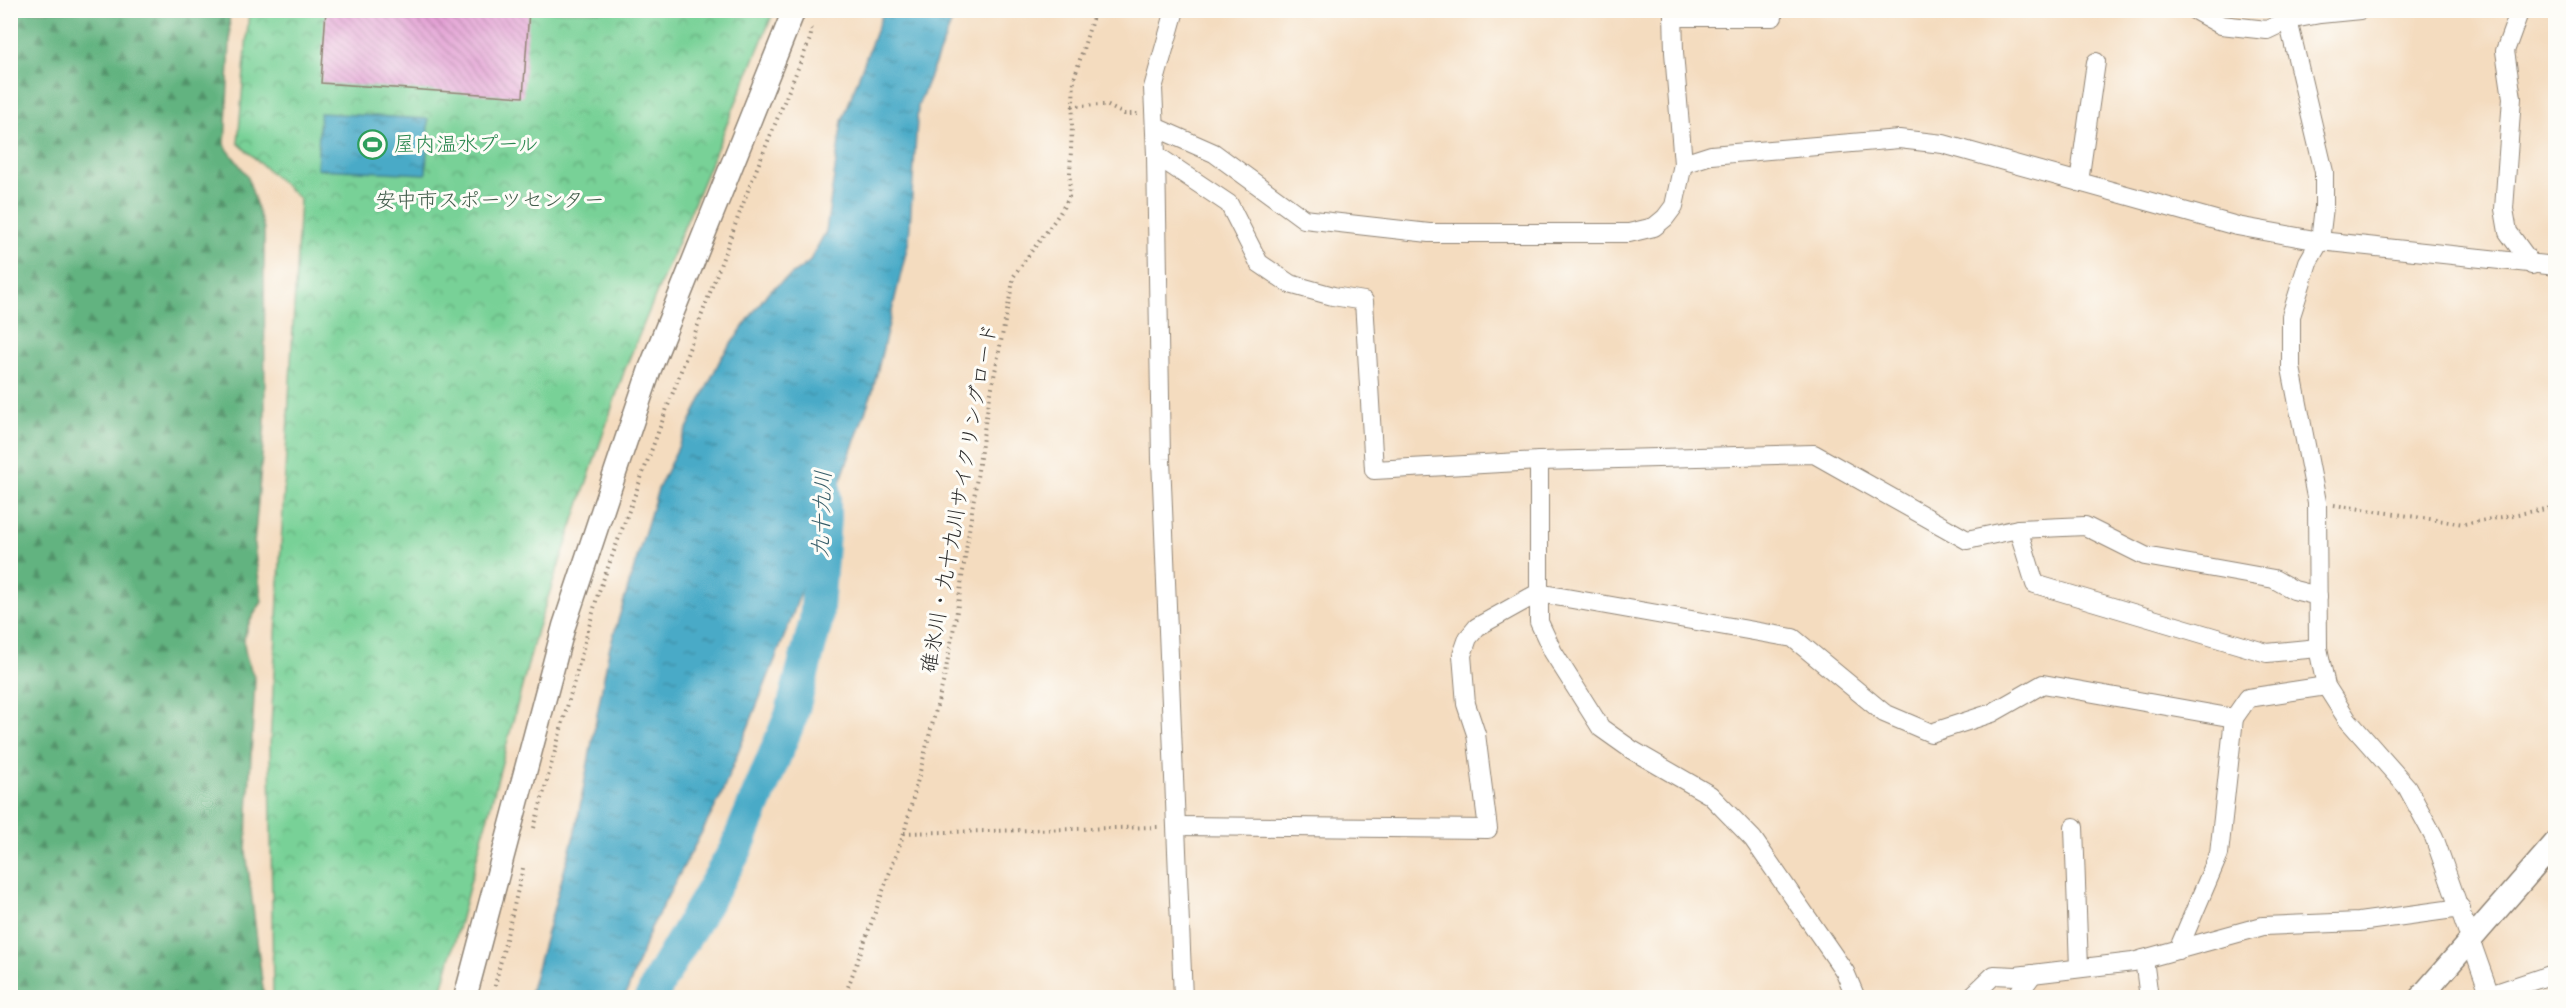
<svg xmlns="http://www.w3.org/2000/svg" width="2566" height="1008" font-family="'Comic Neue','Klee One',sans-serif">
	<style>
		.forest { fill: url(#forest-firs); stroke: #466f56; stroke-width: 1.5 }
		.park { fill: url(#park-crowns); stroke: #527e61; stroke-width: 1.5 }
		.water { fill: url(#water-ripples); stroke: #3a6a79; stroke-width: 1.5 }
		.lines { fill: none; stroke-linecap: round; stroke-linejoin: round }
		.river { stroke: #48aac7; stroke-width: 34 }
		.building { fill: url(#building-back-hatch) }
		.minor-casing { stroke: #908475; stroke-width: 20 }
		.tertiary-casing { stroke: #908475; stroke-width: 25 }
		.path { stroke: #908475; stroke-width: 4; stroke-dasharray: 1.5 4.5; stroke-linecap: butt }
		.minor { stroke: #fff; stroke-width: 18 }
		.tertiary { stroke: #fff; stroke-width: 22 }
		.labels { text-anchor: middle; dominant-baseline: central; stroke-width: 6; stroke-linejoin: round; paint-order: stroke }
		.leisure-label { font-size: 21px; fill: #27864d; stroke: #fdfcf7; text-anchor: start }
		.park-label { font-size: 21px; fill: #425d4b; stroke: #fdfcf7 }
		.street-label { font-size: 21px; fill: #2b2b2b; stroke: #fdfcf7 }
		.water-label { font-size: 22px; font-style: italic; fill: #375e69; stroke: #fdfcf7 }
	</style>
	<defs>
		<pattern id="forest-firs" width="22" height="20" patternUnits="userSpaceOnUse" patternTransform="scale(1.5)"><rect width="22" height="20" fill="#62b380"/><path d="M5 1l3.5 6h-7zM16 11l3.5 6h-7z" fill="#519269"/></pattern>
		<pattern id="park-crowns" width="20" height="18" patternUnits="userSpaceOnUse" patternTransform="scale(1.5)"><rect width="20" height="18" fill="#78d197"/><path d="M2 6a3 3 0 1 1 6 0M12 15a3 3 0 1 1 6 0" fill="none" stroke="#63aa7b"/></pattern>
		<pattern id="water-ripples" width="26" height="14" patternUnits="userSpaceOnUse" patternTransform="scale(1.5)"><rect width="26" height="14" fill="#48aac7"/><path d="M2 4q2-2 4 0t4 0M15 11q2-2 4 0t4 0" fill="none" stroke="#3c8ba2"/></pattern>
		<pattern id="building-back-hatch" width="6" height="6" patternUnits="userSpaceOnUse" patternTransform="scale(1.5)"><rect width="6" height="6" fill="#e3a0d4"/><path d="M-1 5l2 2M0 0l6 6M5-1l2 2" fill="none" stroke="#b883ac"/></pattern>
	</defs>
	<rect width="100%" height="100%" fill="#fdfcf7"/>
	<filter id="ink" filterUnits="userSpaceOnUse"><feTurbulence type="fractalNoise" baseFrequency=".0167" numOctaves="2"/><feDisplacementMap in="SourceGraphic" scale="12" xChannelSelector="R" yChannelSelector="G"/><feConvolveMatrix kernelMatrix="1 2 1 2 8 2 1 2 1" color-interpolation-filters="sRGB"/></filter>
	<filter id="wash" filterUnits="userSpaceOnUse"><feTurbulence type="fractalNoise" baseFrequency=".008" numOctaves="4" result="noise"/><feDisplacementMap in="SourceGraphic" scale="24" xChannelSelector="R" yChannelSelector="G"/><feGaussianBlur stdDeviation="1.35" result="paint"/><feColorMatrix in="noise" values="0 0 0 0 0 0 0 0 0 0 0 0 0 0 0 0 0 1.4 0 .05"/><feComposite in="paint" operator="in"/></filter>
	<g filter="url(#wash)">
		<rect width="100%" height="100%" fill="#f4dcbf"/>
		<path class="forest" d="M 10,11 L 229,11 L 230,41 L 225,146 L 247,175 L 264,229 L 265,423 L 254,545 L 262,602 C 240,633 239,644 255,679 L 246,851 L 264,997 L 11,997 Z"/>
		<polygon class="park" points="249,11 774,11 625,369 537,630 440,997 273,997 270,745 300,199 238,143"/>
		<g class="water">
			<polygon points="884,10 956,11 918,106 909,240 873,390 790,622 720,798 651,928 625,997 529,997 576,828 609,650 658,489 721,358 768,292 809,262 826,231 842,121"/>
			<polygon points="320,113 428,119 426,174 317,169"/>
		</g>
		<g class="lines">
			<polyline class="river" points="652,998 658,983 735,851 791,716 816,621 824,518 824,482"/>
		</g>
		<g id="blocks">
			<polygon class="building" points="326,10 529,10 523,97 321,83"/>
		</g>
	</g>
	<g filter="url(#ink)">
		<use href="#blocks" fill-opacity="0" stroke="#908475" stroke-width="1.5"/>
		<g class="lines">
			<defs>
				<g id="minor">
					<polyline points="1175,10 1153,88 1156,155 1161,459 1183,998"/>
					<polyline points="2194,10 2221,25 2267,30 2288,20 2320,14 2360,10"/>
					<polyline points="2520,10 2505,51 2512,98 2504,209 2508,232 2532,265"/>
					<polyline points="1673,17 1773,17"/>
					<polyline points="2288,20 2324,172 2324,207 2320,241 2308,262 2291,316 2291,368 2317,502 2318,648 2326,686 2347,719 2407,787 2434,837 2491,998"/>
					<polyline points="1155,127 1214,153 1304,219 1429,233 1629,233 1654,227 1665,218 1674,206 1683,164 1674,52 1673,10"/>
					<polyline points="1156,155 1229,204 1259,263 1290,284 1333,296 1364,301 1374,470 1539,461 1814,454 1967,540 2018,529 2085,526 2145,556 2274,579 2294,590 2318,596"/>
					<polyline points="1683,164 1711,155 1899,139 1943,144 2237,226 2320,241 2556,266"/>
					<polyline points="2079,182 2096,62"/>
					<polyline points="1539,461 1539,622 1553,652 1601,728 1632,750 1710,795 1753,839 1845,972 1856,998"/>
					<polyline points="2018,529 2035,584 2267,653 2318,648"/>
					<polyline points="1177,826 1488,829 1476,734 1466,704 1462,655 1468,638 1477,627 1538,593 1793,638 1884,713 1931,733 1992,713 2043,684 2234,718 2248,698 2326,686"/>
					<polyline points="2074,827 2079,968"/>
					<polyline points="2178,950 2219,854 2234,718"/>
					<polyline points="2144,959 2149,998"/>
					<polyline points="2490,995 2556,973"/>
					<polyline points="1970,998 1994,975 2016,976 2133,962 2263,926 2359,922 2461,908"/>
					<polyline points="2015,998 2033,974"/>
				</g>
				<g id="tertiary">
					<polyline points="465,998 564,626 616,470 650,369 794,10"/>
					<polyline points="2420,998 2556,842"/>
				</g>
			</defs>
			<use href="#minor" class="minor-casing"/>
			<use href="#tertiary" class="tertiary-casing"/>
			<g class="path">
				<polyline points="1072,106 1106,105 1124,114 1138,114"/>
				<polyline points="2334,505 2464,524 2556,507"/>
				<polyline points="534,828 598,594 750,185 810,39 812,30 809,26"/>
				<polyline points="904,833 1158,827"/>
				<polyline points="492,998 524,864"/>
				<path d="M 844,998 L 904,833 L 944,679 L 957,611 L 986,417 L 1014,276 C 1031,249 1054,226 1069,197 L 1074,79 L 1095,10"/>
			</g>
			<use href="#minor" class="minor"/>
			<use href="#tertiary" class="tertiary"/>
		</g>
	</g>
	<defs>
		<symbol id="stadium-ring" viewBox="-11 -11 22 22"><circle r="9.5" fill="#fdfcf7" stroke="#2e9e5b" stroke-width="1.5"/><path d="M0-5a6.5 5 0 1 0 0 10a6.5 5 0 1 0 0-10ZM-3.5-1.8h7v3.6h-7Z" fill="#2e9e5b"/></symbol>
	</defs>
	<g fill-rule="evenodd">
		<use href="#stadium-ring" x="356" y="128" width="33" height="33"/>
	</g>
	<g class="labels">
		<g class="leisure-label">
			<text x="394" y="144">屋内温水プール</text>
		</g>
		<g class="park-label">
			<text x="490" y="200">安中市スポーツセンター</text>
		</g>
		<g class="street-label">
			<text transform="translate(959 498) rotate(-80)">碓氷川・九十九川サイクリングロード</text>
		</g>
		<g class="water-label">
			<text transform="translate(822 514) rotate(-88)">九十九川</text>
		</g>
	</g>
	<rect width="2566" height="1008" fill="none" stroke="#fdfcf7" stroke-width="36"/>
</svg>
